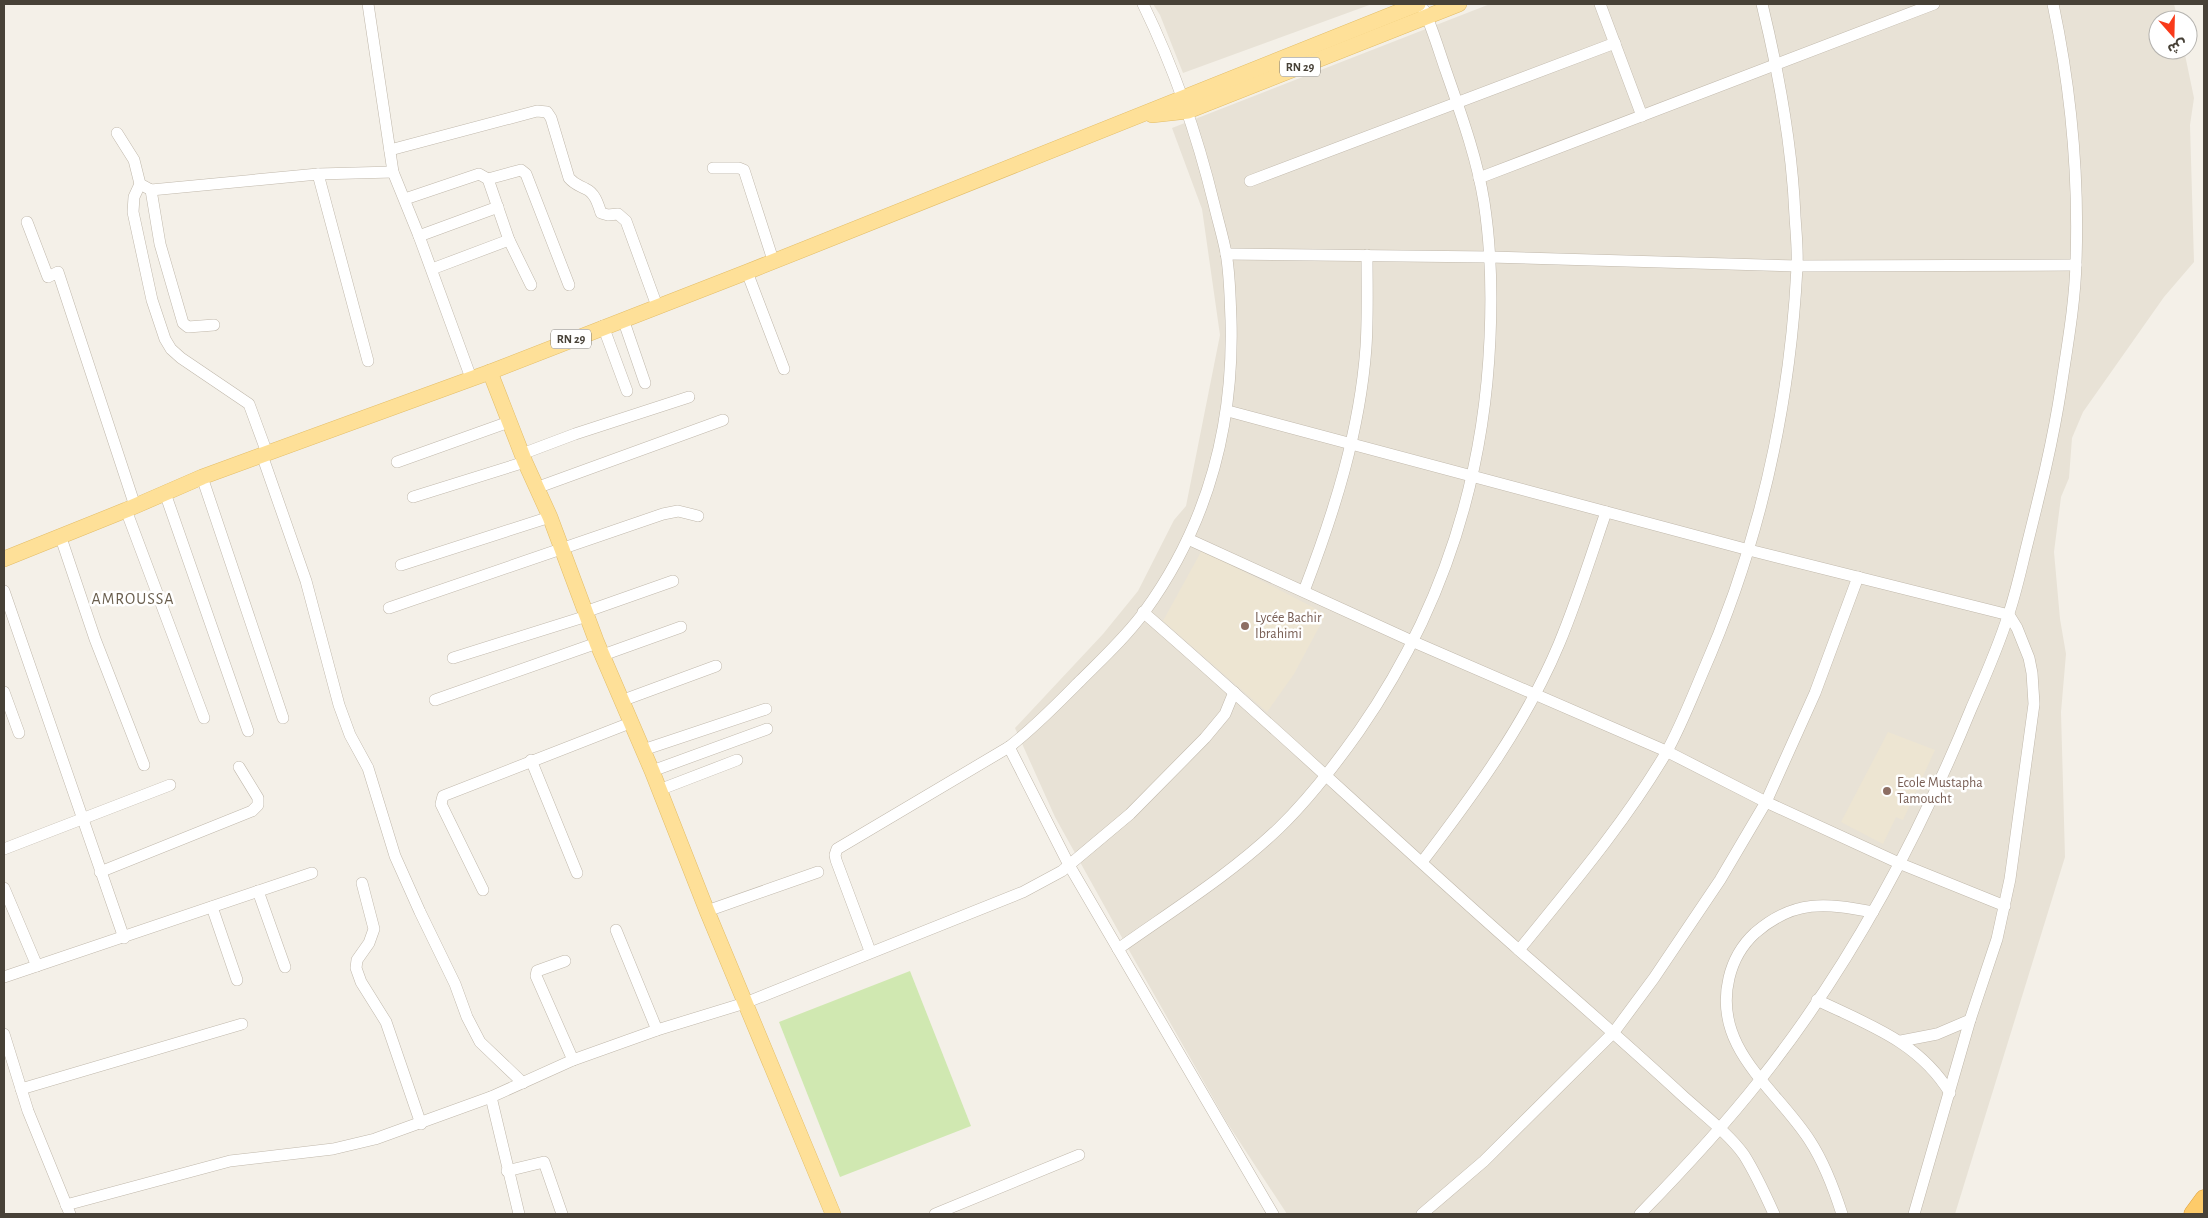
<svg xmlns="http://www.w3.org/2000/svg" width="2208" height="1218" font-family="'Alegreya Sans','Noto Sans Arabic',sans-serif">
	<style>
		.residential { fill: #e8e2d6 }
		.education { fill: #ede5d2 }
		.garden { fill: #d0e8b1 }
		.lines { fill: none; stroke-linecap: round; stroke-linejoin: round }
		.minor-casing { stroke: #c0b8ab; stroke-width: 12 }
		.major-casing { stroke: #e3bd67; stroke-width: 16 }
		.highway-casing { stroke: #dd9f39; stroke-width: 19 }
		.minor { stroke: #fff; stroke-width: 11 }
		.major { stroke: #fee098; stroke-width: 15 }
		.highway { stroke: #fdcb6a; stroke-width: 18 }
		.education-dot { fill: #8d6e63; stroke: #fff; stroke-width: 2 }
		.labels { text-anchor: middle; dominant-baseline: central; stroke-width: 5; stroke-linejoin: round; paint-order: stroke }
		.shield { fill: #fff; stroke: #7e7a73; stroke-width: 1 }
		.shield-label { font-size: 12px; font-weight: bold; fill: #474137 }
		.education-label { font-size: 14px; fill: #785e54; stroke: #fff; text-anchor: start }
		.quarter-label { font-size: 16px; letter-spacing: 1px; fill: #6a5f4e; stroke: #fff }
	</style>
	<rect width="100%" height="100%" fill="#f4f0e8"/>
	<g class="residential">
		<polygon points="1153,4 1372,4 1183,73 1160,15"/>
		<polygon points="1490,4 2174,4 2178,20 2158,20 2158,50 2184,50 2194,98 2190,125 2194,262 2164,297 2083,412 2072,438 2069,478 2061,497 2054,552 2060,619 2066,654 2061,712 2065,857 1955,1214 1287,1214 1226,1121 1130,952 1055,817 1015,728 1103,634 1138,591 1174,520 1186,506 1220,335 1202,209 1172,128"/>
	</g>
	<g class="education">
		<polygon points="1202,550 1326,614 1294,674 1267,712 1163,621"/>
		<polygon points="1888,732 1935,750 1903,820 1896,817 1883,844 1841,822"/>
	</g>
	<polygon class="garden" points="910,971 971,1126 840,1177 779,1022"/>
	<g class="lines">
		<defs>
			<g id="minor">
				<polyline points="368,4 393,172 419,236 471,378"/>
				<polyline points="1600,4 1642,116"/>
				<polyline points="117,133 134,160 140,184 151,190 318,174 393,172"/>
				<path d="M 390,150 L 537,111 L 547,112 L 551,118 L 569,178 C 575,185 579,185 586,189 C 595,193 598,204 601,213 L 608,215 L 618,214 L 626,221 L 657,306"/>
				<polyline points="713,168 739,168 744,170 773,260"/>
				<polyline points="318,174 368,361"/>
				<polyline points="1479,178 1934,4"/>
				<polyline points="488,179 521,170 526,174 569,285"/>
				<polyline points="1250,181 1615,43"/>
				<polyline points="140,184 134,197 133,212 152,300 165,339 171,349 181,358 249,404 267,453"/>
				<polyline points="151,190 160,244 183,323 188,327 214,325"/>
				<polyline points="405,199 479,174 488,179 509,240 531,285"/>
				<polyline points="27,222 48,277 58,272 135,506"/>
				<polyline points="419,236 498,207"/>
				<polyline points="1226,254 1490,257 1797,266 2076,265"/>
				<polyline points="432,269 509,240"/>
				<polyline points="747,272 784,369"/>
				<polyline points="623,319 645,383"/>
				<polyline points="603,326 627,391"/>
				<polyline points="1228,411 1749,550 2009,615 2017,628 2029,658 2032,673 2034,704 2010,879 1997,939 1970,1020 1914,1214"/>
				<polyline points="522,454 575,434 689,397"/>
				<polyline points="262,455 306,581 339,705 350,735 368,768 395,856 420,912 455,984 467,1017 480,1042 523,1083"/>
				<polyline points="397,462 509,422"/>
				<polyline points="202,477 283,718"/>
				<polyline points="536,488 723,420"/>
				<polyline points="165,493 248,731"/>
				<polyline points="413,497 525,462"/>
				<polyline points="126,510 204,718"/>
				<polyline points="60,535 95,639 144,765"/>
				<polyline points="1188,539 1414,642 1666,751 1766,802 1901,864 2005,906"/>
				<polyline points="401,565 550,517"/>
				<polyline points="4,591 124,938"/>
				<path d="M 1304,591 C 1334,513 1360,431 1366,347 C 1368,317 1367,286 1367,255"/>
				<polyline points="389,608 663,514 678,511 698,516"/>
				<polyline points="585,612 673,581"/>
				<path d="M 1143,612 C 1271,723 1393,839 1520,951 C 1575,999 1630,1047 1684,1097 C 1703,1114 1730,1135 1744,1155 C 1756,1174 1765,1194 1774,1214"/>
				<polyline points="603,655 681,627"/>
				<polyline points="453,658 587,616"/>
				<polyline points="4,692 19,733"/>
				<polyline points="435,700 597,643"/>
				<polyline points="621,701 716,666"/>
				<polyline points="1009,747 1069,865 1273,1214"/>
				<polyline points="643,750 766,709"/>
				<polyline points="531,760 577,873"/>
				<polyline points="652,771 767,729"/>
				<polyline points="659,790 737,760"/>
				<polyline points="4,849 170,785"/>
				<path d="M 1422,862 C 1474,794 1526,723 1559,644 C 1577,601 1591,556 1606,512"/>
				<polyline points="100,872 252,811 258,805 258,798 239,767"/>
				<polyline points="362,883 374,929 369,943 357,960 356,968 361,982 386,1022 421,1124"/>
				<polyline points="4,888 37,966"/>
				<polyline points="483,890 441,804 443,796 630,723"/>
				<polyline points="258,891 285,967"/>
				<polyline points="212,907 237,980"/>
				<polyline points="707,911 818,872"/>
				<polyline points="616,930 657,1030"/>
				<path d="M 1118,949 C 1173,910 1231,874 1279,828 C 1309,799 1335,765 1359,731 C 1441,613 1484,482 1490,338 C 1492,293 1491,247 1484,202 C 1477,158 1461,114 1446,71 C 1439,51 1433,30 1424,10"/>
				<path d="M 1519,950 C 1571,886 1624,824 1666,753 C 1680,728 1691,700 1702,674 C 1759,545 1790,408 1797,267 C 1798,250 1796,233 1795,216 C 1792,144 1779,74 1762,4"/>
				<path d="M 870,951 L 836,860 L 835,855 L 837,849 L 1009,747 C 1035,727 1057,704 1080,681 C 1102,659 1126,637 1145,611 C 1208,524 1234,427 1231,320 C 1230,298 1230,275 1226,253 C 1223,237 1218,221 1214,204 C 1197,134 1175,70 1143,4"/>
				<polyline points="565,961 537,971 536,976 573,1060"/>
				<polyline points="4,977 312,873"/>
				<path d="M 1817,1000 C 1869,1025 1919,1042 1950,1093"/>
				<polyline points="4,1034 28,1111 70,1214"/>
				<polyline points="1901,1041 1937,1034 1970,1020"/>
				<polyline points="21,1089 242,1024"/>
				<polyline points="491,1097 519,1214"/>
				<polyline points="507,1171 544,1162 562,1214"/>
				<polyline points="66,1205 230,1161 333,1149 375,1139 491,1097 573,1060 657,1030 745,1003 1023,892 1062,871 1130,814 1205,738 1225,714 1234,692"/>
				<polyline points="935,1214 1079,1155"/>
				<polyline points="1422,1214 1484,1161 1614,1032 1654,978 1720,880 1766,802 1815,693 1858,577"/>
				<path d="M 1640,1214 C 1682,1171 1723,1127 1760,1080 C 1849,968 1917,841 1971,709 C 1984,679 1998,648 2008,616 C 2016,593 2021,569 2027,545 C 2040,493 2053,441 2061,388 C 2067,347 2075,304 2076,262 C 2079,175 2071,89 2053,4"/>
				<path d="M 1842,1214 C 1834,1189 1825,1164 1810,1141 C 1777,1089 1712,1049 1729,978 C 1733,961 1742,945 1755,933 C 1794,899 1826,903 1873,912"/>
			</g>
			<g id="major">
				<polyline points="1152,115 1188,111 1459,4"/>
				<polyline points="490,372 525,462 550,517 597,643 652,771 707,911 833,1214"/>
				<polyline points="4,559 126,510 202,477 490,372 747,272 1418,4"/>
			</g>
			<polyline id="highway" points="2193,1214 2204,1199"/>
		</defs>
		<use href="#minor" class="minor-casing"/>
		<use href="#major" class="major-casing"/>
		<use href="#highway" class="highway-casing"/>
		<use href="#minor" class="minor"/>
		<use href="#major" class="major"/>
		<use href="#highway" class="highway"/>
	</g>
	<g class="education-dot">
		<circle cx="1245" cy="626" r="5"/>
		<circle cx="1887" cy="791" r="5"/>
	</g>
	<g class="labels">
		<g class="shield">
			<rect x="1280" y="57.5" width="40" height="19" rx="4"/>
			<rect x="551" y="329.5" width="40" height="19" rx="4"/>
		</g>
		<g class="shield-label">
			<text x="1300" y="67">RN 29</text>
			<text x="571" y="339">RN 29</text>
		</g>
		<g class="education-label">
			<text x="1255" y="618">Lycée Bachir<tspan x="1255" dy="16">Ibrahimi</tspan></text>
			<text x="1897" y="783">Ecole Mustapha<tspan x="1897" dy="16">Tamoucht</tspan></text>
		</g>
		<g class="quarter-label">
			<text x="133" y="599">AMROUSSA</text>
		</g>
	</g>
	<rect width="2208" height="1218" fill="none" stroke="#474137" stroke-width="10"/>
	<g transform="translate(2173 35) rotate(160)"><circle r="24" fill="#ffffff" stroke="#b5b3af"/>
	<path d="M0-4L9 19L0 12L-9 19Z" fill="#f93a1a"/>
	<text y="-8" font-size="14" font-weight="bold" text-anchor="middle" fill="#474137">ش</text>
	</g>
</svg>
